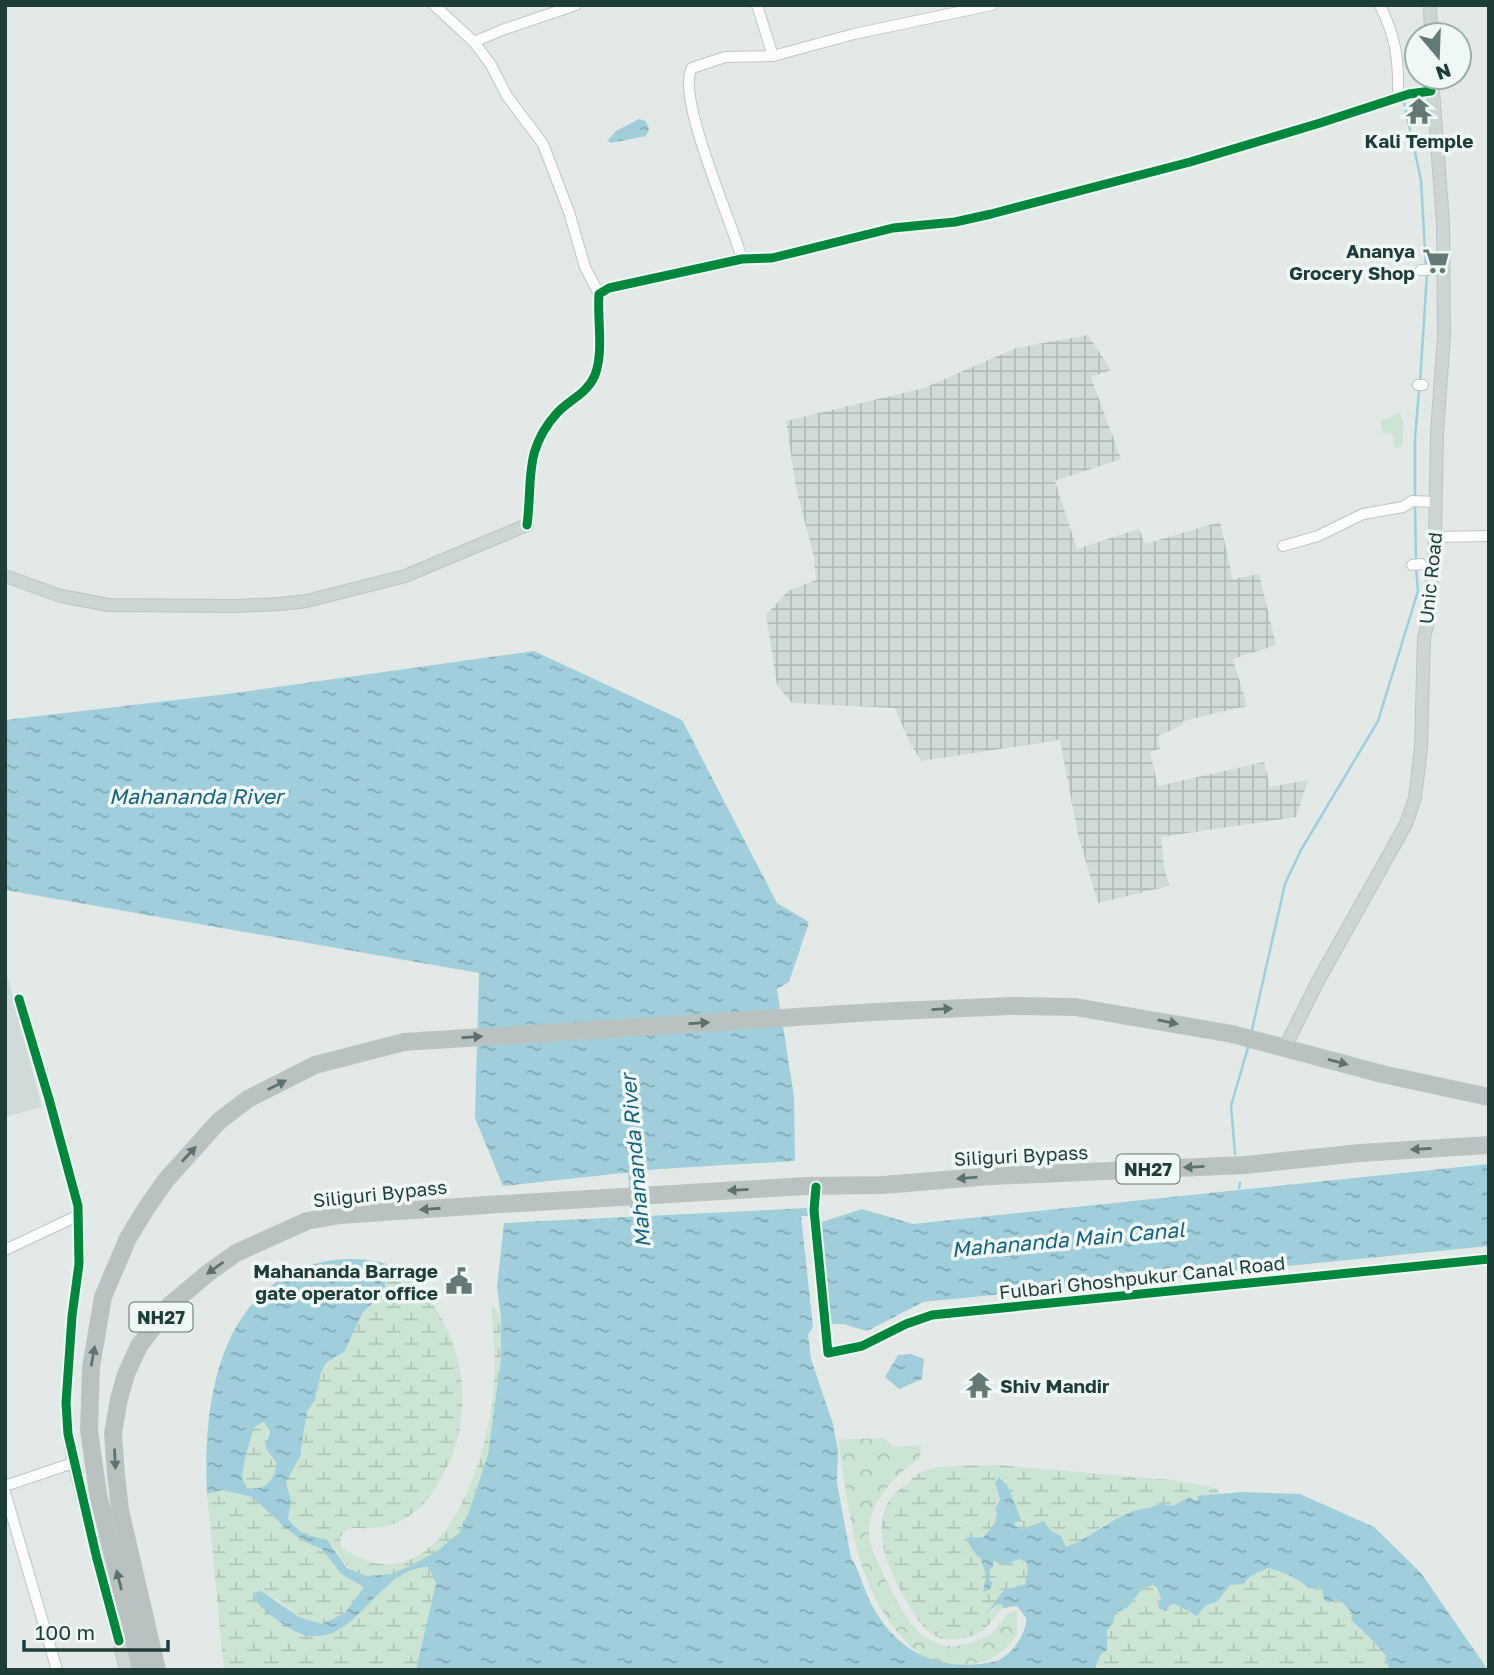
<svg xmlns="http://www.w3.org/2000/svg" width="1494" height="1675" font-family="'Golos Text',sans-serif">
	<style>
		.built { fill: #d0dbd7 }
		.industrial { fill: url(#industrial-grid) }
		.green { fill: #cbe4d4 }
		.wetland { fill: url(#wetland-marsh) }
		.park { fill: url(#park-crowns) }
		.water { fill: url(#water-ripples); fill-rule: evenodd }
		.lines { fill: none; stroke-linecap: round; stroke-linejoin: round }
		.stream { stroke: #a0cedb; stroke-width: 2.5 }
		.river { stroke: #a0cedb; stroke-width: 18 }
		.minor-casing { stroke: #c0c6c3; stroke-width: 12 }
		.major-casing { stroke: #bbc5c3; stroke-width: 14 }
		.highway-casing { stroke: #bbc5c3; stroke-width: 18 }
		.minor { stroke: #fbfcfb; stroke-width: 10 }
		.major { stroke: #cdd5d3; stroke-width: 12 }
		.highway { stroke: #b9c2c1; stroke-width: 16 }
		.cycleway-casing { stroke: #f0f8f5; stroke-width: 13 }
		.cycleway { stroke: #00873e; stroke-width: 9 }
		.oneway { fill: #5d726f }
		.labels { text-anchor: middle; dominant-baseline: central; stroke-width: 7; stroke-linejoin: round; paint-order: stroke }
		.shield { fill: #f0f8f5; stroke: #5e7571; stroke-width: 2 }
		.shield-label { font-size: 18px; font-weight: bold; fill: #1f3d38 }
		.poi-label { font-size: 19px; font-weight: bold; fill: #1f3d38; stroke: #f0f8f5; text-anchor: end }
		.street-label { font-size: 19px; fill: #1f3d38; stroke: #f0f8f5 }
		.water-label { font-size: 21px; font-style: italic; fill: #15637e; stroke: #f0f8f5 }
	</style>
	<defs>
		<pattern id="industrial-grid" width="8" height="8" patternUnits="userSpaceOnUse" patternTransform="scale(1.75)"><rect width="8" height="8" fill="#d0dbd7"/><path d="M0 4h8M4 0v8" fill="none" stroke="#b2bdb9"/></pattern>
		<pattern id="wetland-marsh" width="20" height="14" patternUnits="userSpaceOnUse" patternTransform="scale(1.75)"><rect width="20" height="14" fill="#cbe4d4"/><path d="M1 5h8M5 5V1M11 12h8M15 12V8" fill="none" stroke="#aec4b7"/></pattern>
		<pattern id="park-crowns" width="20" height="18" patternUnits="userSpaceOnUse" patternTransform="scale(1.75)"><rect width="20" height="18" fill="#cbe4d4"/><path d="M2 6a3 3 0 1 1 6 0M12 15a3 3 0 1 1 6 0" fill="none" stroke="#aec4b7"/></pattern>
		<pattern id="water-ripples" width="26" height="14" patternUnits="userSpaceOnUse" patternTransform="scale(1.75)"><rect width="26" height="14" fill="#a0cedb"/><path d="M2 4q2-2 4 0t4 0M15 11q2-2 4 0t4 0" fill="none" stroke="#82a8b3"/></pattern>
	</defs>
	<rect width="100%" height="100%" fill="#e3e9e6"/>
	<polygon class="built" points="8,978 42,1107 5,1117 5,979"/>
	<polygon class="industrial" points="1088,335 1111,370 1091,377 1121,459 1055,481 1077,549 1139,529 1145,544 1220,522 1233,579 1259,574 1276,645 1233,659 1247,706 1183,721 1182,725 1158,736 1160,749 1150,752 1158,786 1264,762 1270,787 1308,780 1296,817 1161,837 1164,866 1169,886 1098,903 1078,835 1060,740 921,761 909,741 895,708 792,703 777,685 766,615 788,591 816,580 814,557 796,488 786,421 924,388 1016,348"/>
	<polygon class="green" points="1400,413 1403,423 1402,446 1395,448 1392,433 1383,435 1381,421"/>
	<g class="wetland">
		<path d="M 387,1264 C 400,1268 411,1280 421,1290 C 467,1341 477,1420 440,1480 C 433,1492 425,1505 413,1513 C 401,1523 384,1528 368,1528 C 361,1529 354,1527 347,1529 L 340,1538 L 342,1548 C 439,1613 486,1465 493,1394 C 497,1366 494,1337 491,1309 L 494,1307 C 496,1310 499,1313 500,1316 C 507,1336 493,1431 488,1455 C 484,1474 471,1520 458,1535 C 440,1554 394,1580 367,1576 C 339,1571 342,1547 323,1539 C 320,1538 316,1539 313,1538 C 302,1536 295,1527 288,1519 L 291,1501 L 286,1482 L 301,1455 L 300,1447 L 307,1412 L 315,1400 L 321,1372 L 326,1363 L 337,1358 L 363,1312 L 383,1293 Z"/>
		<path d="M 264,1422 L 269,1429 L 266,1439 L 269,1455 L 276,1462 C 276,1480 266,1491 247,1488 L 242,1478 L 245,1458 L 254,1427 Z"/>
		<path d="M 997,1465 L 1171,1480 L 1215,1488 L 1223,1496 L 1199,1496 L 1195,1501 L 1189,1497 L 1173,1506 L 1158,1503 L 1153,1508 C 1139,1511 1122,1515 1109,1522 C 1092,1531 1086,1540 1066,1547 L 1061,1536 L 1050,1530 L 1046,1524 L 1037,1524 L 1023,1529 L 1015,1526 L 1015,1522 L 1022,1523 C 1014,1507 1012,1490 999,1477 L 995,1480 L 1000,1499 L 997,1503 L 997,1521 L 983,1538 L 967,1540 L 976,1555 L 981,1558 L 990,1589 L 993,1583 L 989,1581 L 988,1569 L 994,1560 C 1004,1562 1010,1566 1020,1559 L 1026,1561 C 1029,1568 1029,1580 1022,1585 C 1005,1586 999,1599 987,1611 L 990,1612 L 997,1604 L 1003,1605 L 1003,1608 C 994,1616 988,1629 976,1634 C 965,1639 951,1641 940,1638 C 923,1632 916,1616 908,1603 C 890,1575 869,1529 891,1498 C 894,1492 902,1489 907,1484 C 910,1481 913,1476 918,1474 C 942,1462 971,1467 997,1465 Z"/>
		<path d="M 222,1490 L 252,1497 L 288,1530 L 305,1542 L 322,1549 L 341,1574 L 364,1587 L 345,1613 L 322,1624 L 299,1617 L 269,1594 L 312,1637 C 362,1635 382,1568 428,1567 L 436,1583 L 416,1670 L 224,1670 L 207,1494 Z"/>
		<path d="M 1268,1568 C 1274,1569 1292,1575 1296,1577 C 1308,1584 1306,1587 1322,1587 L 1324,1599 L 1338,1599 L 1352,1613 L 1351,1620 L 1360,1630 L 1371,1636 L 1386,1656 L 1385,1659 L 1390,1670 L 1094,1670 L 1101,1654 L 1107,1650 L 1107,1630 L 1113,1624 L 1115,1613 L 1128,1606 L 1143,1588 L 1153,1585 L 1161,1598 L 1158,1606 L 1160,1609 L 1166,1611 L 1169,1605 L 1175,1604 L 1197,1616 L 1205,1606 L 1218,1601 L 1230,1585 L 1247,1581 L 1251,1576 Z"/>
	</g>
	<path class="park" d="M 883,1438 L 894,1447 L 921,1445 L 920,1459 C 898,1471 869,1502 869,1530 C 868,1545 880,1566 886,1580 C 903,1615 925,1658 970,1643 C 978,1640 987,1637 994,1631 C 1000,1625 1004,1617 1011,1611 L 1017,1611 L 1017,1635 C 1000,1657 985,1665 957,1665 C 928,1665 912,1650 895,1629 C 852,1574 849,1506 838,1440 Z"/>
	<g class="water">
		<polygon points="639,119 646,121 649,129 646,136 611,143 607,141 616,131"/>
		<polygon points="534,651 682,720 777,903 809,922 789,982 777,989 794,1096 795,1161 659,1169 503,1186 475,1118 479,973 5,890 5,720 227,694"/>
		<polygon points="1489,1164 1489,1246 923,1302 867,1331 843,1324 830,1324 819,1223 862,1209 913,1224"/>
		<path d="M 807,1208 L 808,1216 L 801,1216 L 813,1327 L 808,1335 L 811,1359 L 833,1424 L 838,1451 L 837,1483 L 851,1558 C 859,1570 862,1584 868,1597 C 892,1650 938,1675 997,1661 C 1012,1654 1027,1634 1026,1618 L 1017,1606 L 1003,1608 L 1003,1605 L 997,1604 L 986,1614 L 1004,1590 L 1025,1584 L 1028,1568 L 1026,1562 L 1020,1559 L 1006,1565 L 993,1561 L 993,1567 L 988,1571 L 990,1574 L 989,1581 L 993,1582 L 990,1589 L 983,1592 C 984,1585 987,1579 985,1572 C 984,1566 981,1565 981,1558 L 976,1555 L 966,1539 L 969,1537 L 983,1538 L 995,1523 L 997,1512 L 995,1510 L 1000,1499 L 995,1482 L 999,1477 L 1008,1487 L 1022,1522 L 1015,1522 L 1015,1526 L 1023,1529 L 1044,1521 L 1050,1530 L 1061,1536 L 1066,1547 C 1089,1539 1105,1522 1129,1513 C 1140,1508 1151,1509 1160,1503 L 1173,1506 L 1189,1497 L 1195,1501 L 1198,1499 L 1198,1496 L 1241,1492 L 1300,1494 L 1374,1527 L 1421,1573 L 1488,1670 L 1390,1670 L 1385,1659 L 1386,1656 C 1374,1641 1365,1633 1351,1620 L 1352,1613 C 1347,1608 1342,1601 1336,1599 L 1328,1603 L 1324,1599 L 1322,1587 L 1309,1588 C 1297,1578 1284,1572 1268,1568 L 1251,1576 L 1243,1584 L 1230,1585 L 1218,1601 L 1205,1606 L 1197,1616 L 1175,1604 L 1170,1605 L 1166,1611 L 1160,1609 L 1158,1606 L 1161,1598 L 1156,1587 L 1153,1585 L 1143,1588 L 1128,1607 L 1115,1613 L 1113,1624 L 1107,1630 L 1107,1650 L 1101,1654 L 1094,1670 L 416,1670 L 436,1583 L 428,1567 C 373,1567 351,1668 286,1626 C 274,1618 262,1610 253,1598 L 253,1593 L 261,1591 L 299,1617 L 322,1624 L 345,1613 L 364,1587 L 341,1574 L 322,1549 L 305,1542 L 288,1530 L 252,1497 L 222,1490 L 207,1494 C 203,1412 215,1302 303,1268 C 329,1258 359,1256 387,1264 L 384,1292 L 363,1312 L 344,1352 L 326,1363 L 321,1372 L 315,1400 L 307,1412 L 301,1447 L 301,1455 L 286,1482 L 291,1501 L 288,1519 C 304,1538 306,1534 327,1540 L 347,1568 L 367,1576 L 391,1574 L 410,1566 L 436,1552 L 459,1533 L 469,1512 L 488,1455 L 501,1359 L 501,1318 L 497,1287 L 504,1223 ZM 264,1422 L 270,1432 C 263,1451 265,1447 276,1462 C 276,1480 266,1491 247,1488 L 242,1478 L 245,1458 L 254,1427 Z"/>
		<polygon points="911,1354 924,1359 922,1379 899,1389 885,1377 898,1355"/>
	</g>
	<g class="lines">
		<g class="stream">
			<polyline points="1403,98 1421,180 1426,268"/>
			<polyline points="1420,383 1427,274"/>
			<polyline points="1415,498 1415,438 1419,390"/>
			<polyline points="1415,505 1416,561"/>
			<polyline points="1251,1034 1285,884 1301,850 1378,721 1418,591 1416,568"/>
			<polyline points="1235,1154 1231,1106 1249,1044"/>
			<polyline points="1239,1188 1240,1183"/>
		</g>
		<polyline class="river" points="636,1149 641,1240"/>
		<defs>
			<g id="minor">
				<polyline points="434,5 474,42 491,65 507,96 543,144 569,212 585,267 599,294"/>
				<polyline points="757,5 773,56"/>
				<path d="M 1380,5 C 1396,38 1399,60 1398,97"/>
				<polyline points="474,42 502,30 576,5"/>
				<path d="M 742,259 C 733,224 675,96 692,68 L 725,57 L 773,56 L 854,34 L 992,5"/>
				<polyline points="1421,270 1444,269"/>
				<polyline points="1418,385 1423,385"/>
				<path d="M 527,525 C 533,480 523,451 557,413 C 570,399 587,394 595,375 C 604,351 597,319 599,294 L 609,288 L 742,259 L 772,258 L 893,228 L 955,222 L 991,214 L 1190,162 L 1320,123 L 1409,94 L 1431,91"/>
				<polyline points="1435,537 1489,536"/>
				<polyline points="1283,546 1318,536 1363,514 1403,507 1412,501 1436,502"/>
				<polyline points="1412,565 1421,564"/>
				<polyline points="19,999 49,1099 78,1206 79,1264 72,1316 66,1403 68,1434 73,1463 118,1636"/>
				<polyline points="816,1187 814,1210 828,1353 862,1346 906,1324 932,1315 1489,1259"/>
				<polyline points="5,1250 79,1215"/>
				<polyline points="5,1486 73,1463"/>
				<polyline points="5,1492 57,1670"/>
			</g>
			<g id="major">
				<polyline points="1430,5 1431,35"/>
				<polyline points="5,576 61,596 109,605 236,606 280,604 307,601 405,576 527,525"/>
				<polyline points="1285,1047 1318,981 1406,824 1415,798 1421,748 1424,638 1430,614 1435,537 1437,433 1444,335 1443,223 1432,77"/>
				<path d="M 126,1670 C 122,1650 113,1629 127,1612"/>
			</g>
			<g id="highway">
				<polyline points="141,1670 98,1494 89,1430 91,1367 103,1297 128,1238 147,1207 166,1180 219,1121 248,1099 315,1065 404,1042 874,1012 1011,1006 1075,1007 1232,1034 1382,1074 1489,1097"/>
				<polyline points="157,1670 120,1510 116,1474 113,1433 119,1399 126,1374 139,1346 170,1305 208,1273 236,1253 307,1221 340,1215 486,1205 806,1186 883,1185 991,1176 1245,1165 1360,1153 1489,1145"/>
			</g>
		</defs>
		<use href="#minor" class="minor-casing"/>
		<use href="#major" class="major-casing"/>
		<use href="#highway" class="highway-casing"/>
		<use href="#minor" class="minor"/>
		<use href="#major" class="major"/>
		<use href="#highway" class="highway"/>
		<defs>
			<g id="cycleway">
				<path d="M 527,525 C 533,480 523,451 557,413 C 570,399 587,394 595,375 C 604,351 597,319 599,294 L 609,288 L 742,259 L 772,258 L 893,228 L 955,222 L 991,214 L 1190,162 L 1320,123 L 1409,94 L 1431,91"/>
				<polyline points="19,999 49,1099 78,1206 79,1264 72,1316 66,1403 68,1434 96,1555 119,1641"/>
				<polyline points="816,1187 814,1210 828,1353 862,1346 906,1324 932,1315 1489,1259"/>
			</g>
		</defs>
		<use href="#cycleway" class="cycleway-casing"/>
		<use href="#cycleway" class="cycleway"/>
	</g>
	<defs><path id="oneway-solid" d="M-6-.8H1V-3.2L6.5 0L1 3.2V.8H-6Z" transform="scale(1.75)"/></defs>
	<g class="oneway">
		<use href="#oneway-solid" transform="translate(942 1009) rotate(-3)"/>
		<use href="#oneway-solid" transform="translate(1168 1022) rotate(11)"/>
		<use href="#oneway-solid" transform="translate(699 1023) rotate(-4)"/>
		<use href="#oneway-solid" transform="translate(472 1037) rotate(-4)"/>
		<use href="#oneway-solid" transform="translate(1338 1062) rotate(15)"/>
		<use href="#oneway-solid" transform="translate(277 1085) rotate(-27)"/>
		<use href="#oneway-solid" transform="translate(1421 1149) rotate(177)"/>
		<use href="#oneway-solid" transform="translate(189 1154) rotate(-47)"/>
		<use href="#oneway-solid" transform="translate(1194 1167) rotate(177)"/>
		<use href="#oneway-solid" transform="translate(967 1178) rotate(175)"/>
		<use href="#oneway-solid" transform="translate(738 1190) rotate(177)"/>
		<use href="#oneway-solid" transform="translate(430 1209) rotate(176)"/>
		<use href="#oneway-solid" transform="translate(215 1268) rotate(144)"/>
		<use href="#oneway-solid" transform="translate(93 1356) rotate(-80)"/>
		<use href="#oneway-solid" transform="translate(115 1459) rotate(87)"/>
		<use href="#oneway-solid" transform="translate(119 1580) rotate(-104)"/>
	</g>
	<defs>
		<symbol id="temple-bare" viewBox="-9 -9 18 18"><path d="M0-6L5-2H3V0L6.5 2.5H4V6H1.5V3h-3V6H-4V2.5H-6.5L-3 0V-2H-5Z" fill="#647975" stroke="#f0f8f5" stroke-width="2.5" paint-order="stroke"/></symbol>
		<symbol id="supermarket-bare" viewBox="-9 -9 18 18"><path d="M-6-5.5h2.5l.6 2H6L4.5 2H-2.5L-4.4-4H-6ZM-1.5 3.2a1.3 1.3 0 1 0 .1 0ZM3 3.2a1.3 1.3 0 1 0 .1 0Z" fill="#647975" stroke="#f0f8f5" stroke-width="2.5" paint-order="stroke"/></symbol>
		<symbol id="civic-bare" viewBox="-9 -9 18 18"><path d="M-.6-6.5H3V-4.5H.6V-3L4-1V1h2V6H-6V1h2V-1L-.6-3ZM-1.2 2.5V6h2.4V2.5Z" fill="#647975" stroke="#f0f8f5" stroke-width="2.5" paint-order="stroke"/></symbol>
	</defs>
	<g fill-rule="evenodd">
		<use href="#temple-bare" x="1400" y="92" width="38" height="38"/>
		<use href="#supermarket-bare" x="1417" y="242" width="38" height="38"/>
		<use href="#civic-bare" x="440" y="1262" width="38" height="38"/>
		<use href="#temple-bare" x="960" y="1366" width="38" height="38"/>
	</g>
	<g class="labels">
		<g class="shield">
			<rect x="1116.5" y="1154.5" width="63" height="29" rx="5"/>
			<rect x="129.5" y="1302.5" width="63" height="29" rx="5"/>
		</g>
		<g class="shield-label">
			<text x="1148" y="1169">NH27</text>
			<text x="161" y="1317">NH27</text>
		</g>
		<g class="poi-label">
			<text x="1419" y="140" text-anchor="middle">Kali Temple</text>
			<text x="1415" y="250">Ananya<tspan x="1415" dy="22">Grocery Shop</tspan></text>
			<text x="438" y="1270">Mahananda Barrage<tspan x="438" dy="22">gate operator office</tspan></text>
			<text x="1000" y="1385" text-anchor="start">Shiv Mandir</text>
		</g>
		<g class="street-label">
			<text transform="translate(1430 578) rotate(-84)">Unic Road</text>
			<text transform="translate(1021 1155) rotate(-3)">Siliguri Bypass</text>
			<text transform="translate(380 1193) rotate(-6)">Siliguri Bypass</text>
			<text transform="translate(1142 1277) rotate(-6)">Fulbari Ghoshpukur Canal Road</text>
		</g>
		<g class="water-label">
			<text x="196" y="796">Mahananda River</text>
			<text transform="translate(635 1161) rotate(-95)">Mahananda River</text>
			<text transform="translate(1068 1239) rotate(-5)">Mahananda Main Canal</text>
		</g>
	</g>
	<rect width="1494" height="1675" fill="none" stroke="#1f3d38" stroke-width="14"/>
	<g transform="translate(1438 56) rotate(161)"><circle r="33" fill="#f0f8f5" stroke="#9cada9" stroke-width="2"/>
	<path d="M0-5L12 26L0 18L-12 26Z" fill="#647975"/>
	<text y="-10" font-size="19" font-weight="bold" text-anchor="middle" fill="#1f3d38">N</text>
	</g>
	<path d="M24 1640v10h144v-10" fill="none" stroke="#1f3d38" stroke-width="3.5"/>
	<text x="35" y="1640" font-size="21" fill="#1f3d38" stroke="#f0f8f5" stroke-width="5" paint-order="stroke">100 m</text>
</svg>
